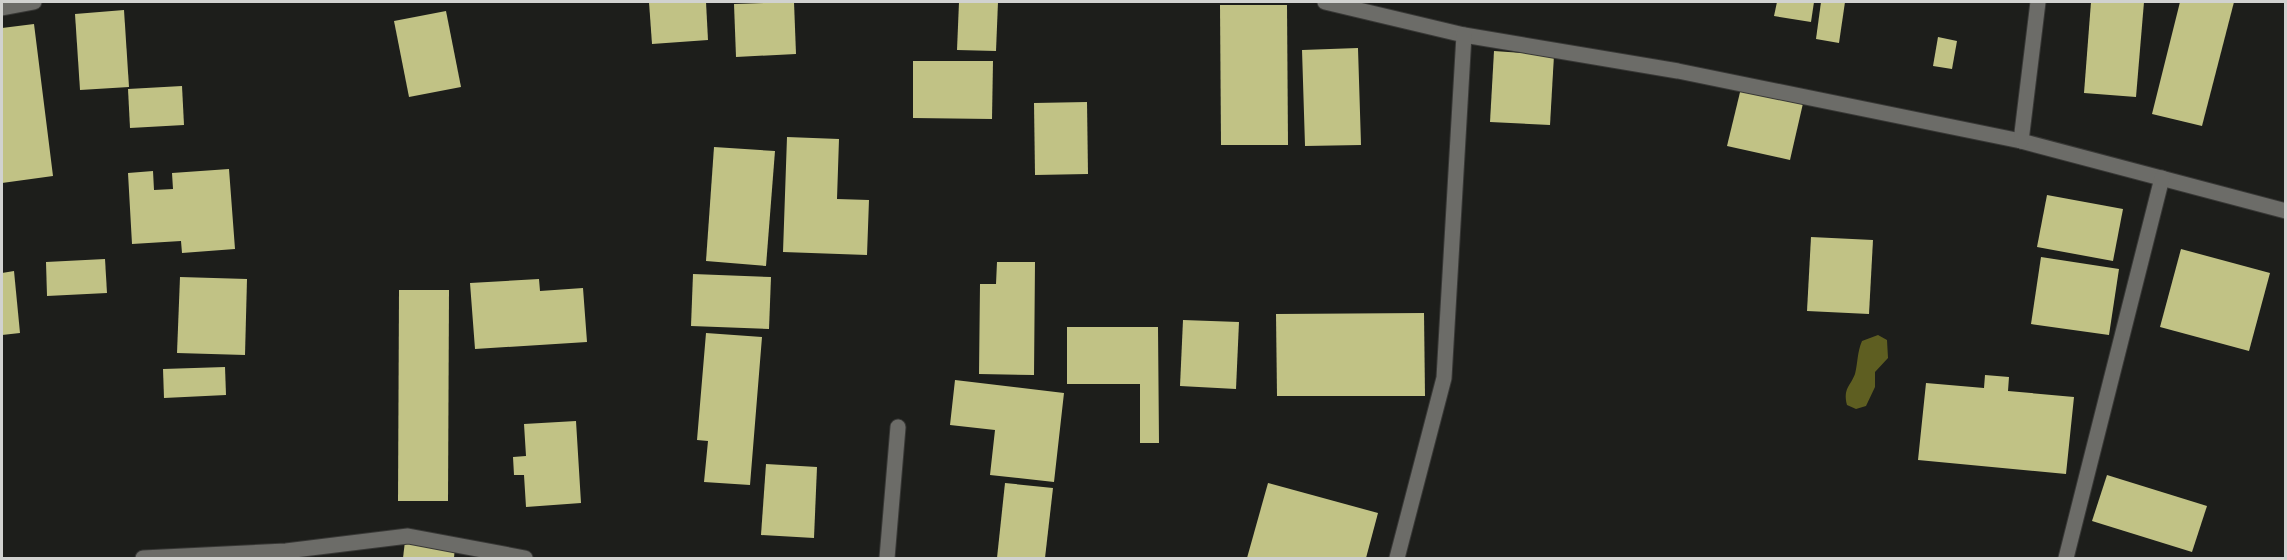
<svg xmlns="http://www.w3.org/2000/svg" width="2287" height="560" font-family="Roboto,sans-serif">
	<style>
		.water { fill: #5e5e21 }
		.building { fill: #c1c285 }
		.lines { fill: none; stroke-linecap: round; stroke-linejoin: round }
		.minor-casing { stroke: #383836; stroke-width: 17 }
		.minor { stroke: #6c6c68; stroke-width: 15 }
	</style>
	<rect width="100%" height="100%" fill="#1d1e1b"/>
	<path class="water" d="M 1878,335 L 1887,340 L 1888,358 L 1875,372 L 1875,387 L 1866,406 L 1856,409 L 1847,405 C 1843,388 1850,387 1855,374 C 1858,362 1857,353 1862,341 Z"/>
	<g class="building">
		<polygon points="649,2 706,2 708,40 652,44"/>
		<polygon points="794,2 796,54 736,57 734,4"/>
		<polygon points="959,2 998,2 996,51 957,50"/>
		<polygon points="1777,2 1814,2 1811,22 1774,16"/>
		<polygon points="1821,2 1845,2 1839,43 1816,39"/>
		<polygon points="2091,2 2144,2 2136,97 2084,93"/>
		<polygon points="2180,2 2234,2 2202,126 2152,114"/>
		<polygon points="1220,5 1287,5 1288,145 1221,145"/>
		<polygon points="124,10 129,87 80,90 75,14"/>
		<polygon points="446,11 461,87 409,97 394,21"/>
		<polygon points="34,24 53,176 2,183 2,28"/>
		<polygon points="1938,37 1957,41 1952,69 1933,66"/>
		<polygon points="1358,48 1361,145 1305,146 1302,50"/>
		<polygon points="1494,51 1554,55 1550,125 1490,122"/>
		<polygon points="913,61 993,61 992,119 913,118"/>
		<polygon points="1742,84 1804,99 1790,160 1727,146"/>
		<polygon points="182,86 184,125 130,128 128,89"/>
		<polygon points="1087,102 1088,174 1035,175 1034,103"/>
		<polygon points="787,137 839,139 837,199 869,200 867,255 783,252"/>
		<polygon points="714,147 775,151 766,266 706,261"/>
		<polygon points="229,169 235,249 182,253 181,241 132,244 128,173 153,171 154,190 173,189 172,173"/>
		<polygon points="2047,195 2123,209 2113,261 2037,247"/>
		<polygon points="1811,237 1873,240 1869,314 1807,311"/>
		<polygon points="2181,249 2270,273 2249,351 2160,327"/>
		<polygon points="2041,257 2119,269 2109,335 2031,324"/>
		<polygon points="105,259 107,293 47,296 46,262"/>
		<polygon points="997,262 1035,262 1034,375 979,374 980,284 996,284"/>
		<polygon points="14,271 20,333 2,335 2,273"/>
		<polygon points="693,274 771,277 769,329 691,326"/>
		<polygon points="180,277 247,279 245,355 177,353"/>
		<polygon points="539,279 540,291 583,288 587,342 475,349 470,283"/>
		<polygon points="399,290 449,290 448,501 398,501"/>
		<polygon points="1424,313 1425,396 1277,396 1276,314"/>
		<polygon points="1183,320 1239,322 1236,389 1180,386"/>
		<polygon points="1067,327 1158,327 1159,443 1140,443 1140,384 1067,384"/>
		<polygon points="706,333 762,337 750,485 704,482 708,441 697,440"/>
		<polygon points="225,367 226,395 164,398 163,369"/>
		<polygon points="1985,375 2009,377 2008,391 2074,397 2066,474 1918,460 1926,383 1984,388"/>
		<polygon points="955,380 1064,393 1054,482 990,475 995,430 950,425"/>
		<polygon points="576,421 581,503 526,507 524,475 514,475 513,457 526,456 524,424"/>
		<polygon points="766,464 817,467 814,538 761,535"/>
		<polygon points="2107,475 2207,506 2192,552 2092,521"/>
		<polygon points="1005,483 1053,488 1045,558 997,558"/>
		<polygon points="1268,483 1378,513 1366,558 1247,558"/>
		<polygon points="405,541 455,546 454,558 403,558"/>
	</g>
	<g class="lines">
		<defs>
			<g id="minor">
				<polyline points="1325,2 1464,35 1678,71 2021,141 2286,211"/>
				<polyline points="2,8 34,2"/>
				<polyline points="2021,141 2038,2"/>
				<polyline points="143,558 286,551 408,536 525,558"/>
				<polyline points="887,558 898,427"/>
				<polyline points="1397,558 1444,378 1464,35"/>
				<polyline points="2066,558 2162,178"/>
			</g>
		</defs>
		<use href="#minor" class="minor-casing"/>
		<use href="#minor" class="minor"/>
	</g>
	<rect width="2287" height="560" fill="none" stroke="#d1d2d0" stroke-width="6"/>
</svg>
